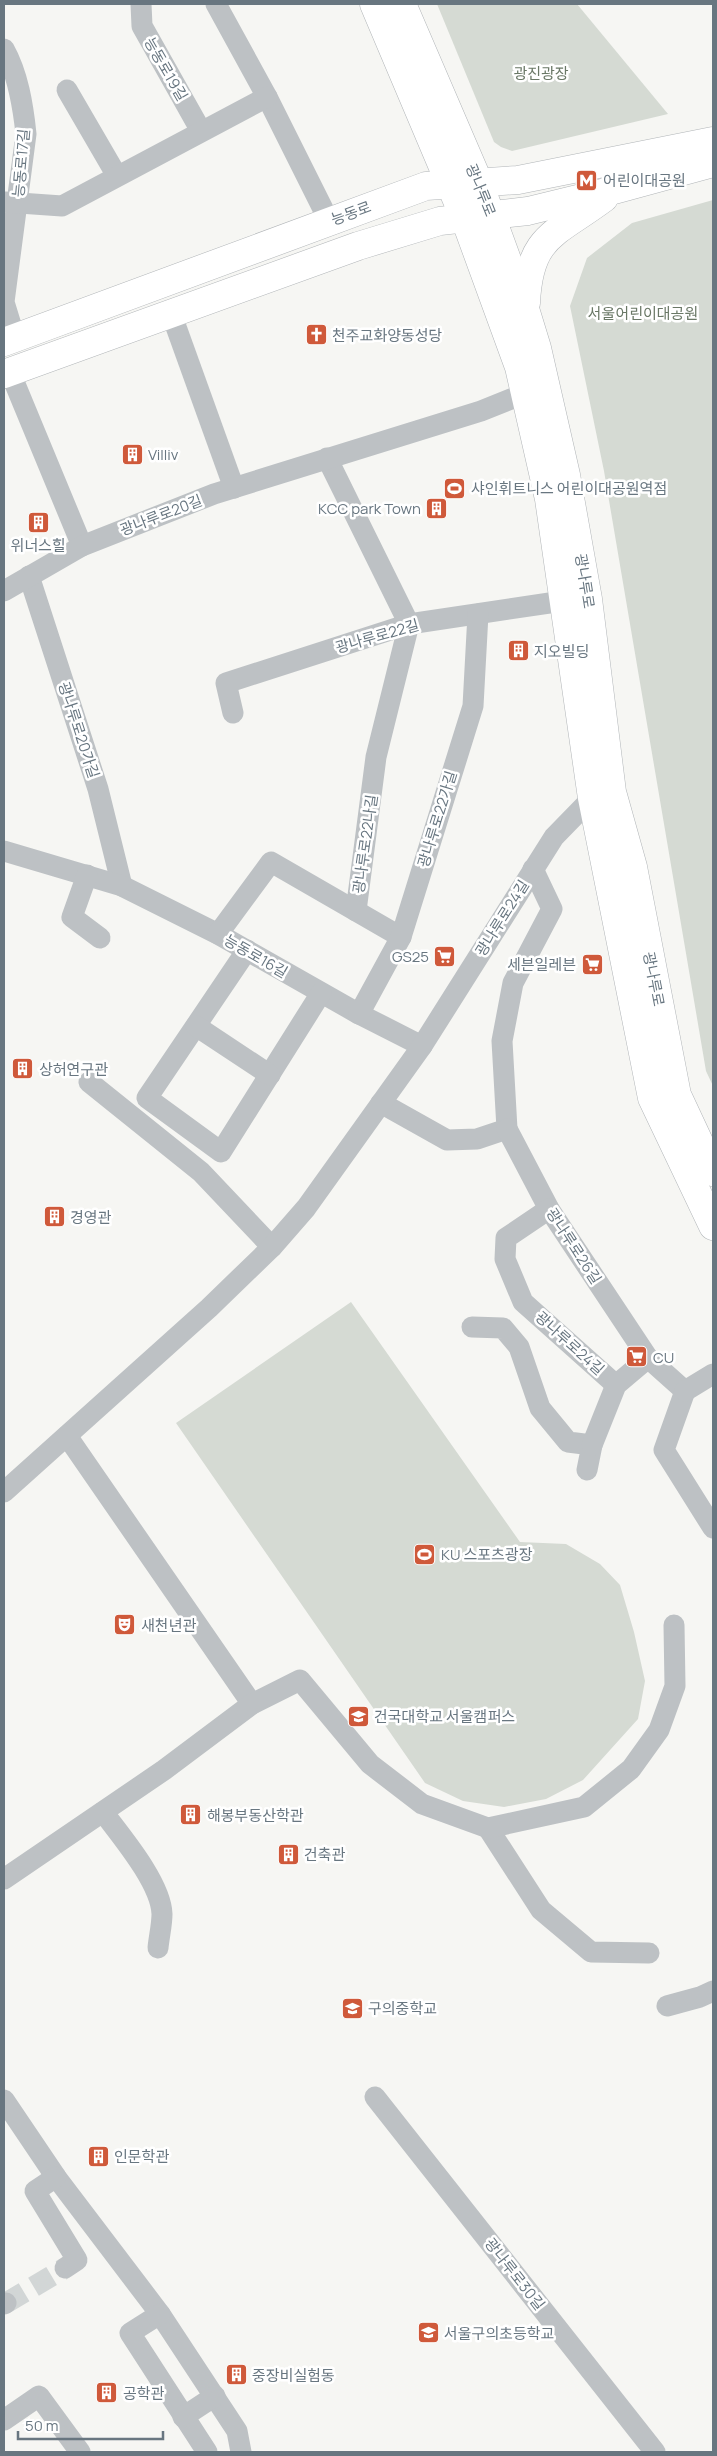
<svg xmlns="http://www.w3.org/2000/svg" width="717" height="2456" font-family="Manrope,'Noto Sans KR',sans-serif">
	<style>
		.green { fill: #d5dad3 }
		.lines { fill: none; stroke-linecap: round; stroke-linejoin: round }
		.minor-tunnel { stroke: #d2d6d6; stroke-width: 21; stroke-dasharray: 21 11; stroke-linecap: butt }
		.major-casing { stroke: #b1b5b8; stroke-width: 29 }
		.minor { stroke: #bdc1c4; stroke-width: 21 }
		.major { stroke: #fff; stroke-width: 28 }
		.labels { text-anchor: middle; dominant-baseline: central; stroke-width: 5; stroke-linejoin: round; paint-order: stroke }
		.street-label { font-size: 15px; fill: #687680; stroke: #fff }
		.park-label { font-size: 15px; fill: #6a7866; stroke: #fff }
		.poi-label { font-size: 15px; fill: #687680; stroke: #fff; text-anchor: start }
	</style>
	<rect width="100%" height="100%" fill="#f6f6f3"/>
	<g class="green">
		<polygon points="437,4 577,4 668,114 512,151 501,147 494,142"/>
		<polygon points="713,200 713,1086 706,1071 604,471 570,306 587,258 632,223"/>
		<polygon points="351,1302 520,1542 566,1544 600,1564 620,1585 634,1632 645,1681 638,1719 583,1780 546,1799 504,1807 463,1801 425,1783 176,1423"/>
	</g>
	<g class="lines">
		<polyline class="minor-tunnel" points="6,2303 65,2268"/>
		<defs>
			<g id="major">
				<polyline points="374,4 465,219 519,367 549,499 592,798 652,1098 713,1226"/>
				<polyline points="402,4 479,183 526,312 537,348 566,475 588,599 612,792 633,867 677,1095 713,1172"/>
				<path d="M 526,303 C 529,235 556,234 604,198"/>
				<polyline points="4,342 426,186 518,180 713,141"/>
				<polyline points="4,374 358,246 440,221 528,211 614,190 713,163"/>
			</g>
		</defs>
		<use href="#major" class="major-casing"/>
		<g class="minor">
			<polyline points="141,4 142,26 201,131"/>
			<polyline points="216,4 267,97 329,221"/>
			<path d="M 4,49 C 18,74 23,105 26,134 L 4,302 L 15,338"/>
			<polyline points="67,90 117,176"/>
			<polyline points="5,202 62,206 267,97"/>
			<polyline points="171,313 234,488"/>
			<polyline points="10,372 82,546"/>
			<polyline points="327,458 409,624"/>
			<polyline points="29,576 98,789 122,886"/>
			<polyline points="4,591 82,546 214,494 481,411 526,393"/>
			<polyline points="233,713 226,683 409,624 563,601"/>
			<polyline points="4,851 122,886 218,934 359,1014 422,1046"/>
			<polyline points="87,875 72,917 100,938"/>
			<polyline points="356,911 376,757 409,624"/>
			<polyline points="218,934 271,862 401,937"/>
			<polyline points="247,950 147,1098 221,1152 321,993"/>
			<polyline points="359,1014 401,937 473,706 478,614"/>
			<polyline points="196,1026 270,1075"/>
			<polyline points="89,1082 201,1172 272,1247"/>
			<polyline points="381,1103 447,1140 477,1139 507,1129 502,1041 513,983 552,909 533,869"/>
			<polyline points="507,1129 549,1209 648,1358 685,1391"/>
			<polyline points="549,1209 506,1238 505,1259 523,1302 616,1385"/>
			<polyline points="472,1327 503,1328 519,1347 540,1408 568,1442 592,1445 587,1470"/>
			<polyline points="685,1391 664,1450 713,1528"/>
			<polyline points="685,1391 713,1374"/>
			<polyline points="67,1436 252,1704"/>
			<polyline points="592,1445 616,1385 648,1358"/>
			<polyline points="4,1492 209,1308 272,1247 306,1208 422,1046 554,837 592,798"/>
			<path d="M 103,1812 C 121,1836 161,1883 162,1914 C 162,1925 159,1937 158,1948"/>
			<polyline points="488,1828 541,1910 591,1952 649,1953"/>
			<polyline points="4,1879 164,1770 252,1704 300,1680 370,1764 422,1804 488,1828 584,1807 631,1769 659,1730 675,1686 674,1625"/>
			<polyline points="667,2006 700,1997 713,1991"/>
			<polyline points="375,2097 655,2452"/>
			<polyline points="4,2100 56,2177 160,2314 237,2431 241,2452"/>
			<polyline points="56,2177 35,2191 77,2260 65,2268"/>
			<polyline points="4,2304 6,2303"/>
			<polyline points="160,2314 130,2333 207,2452"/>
			<polyline points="183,2417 215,2396"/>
			<polyline points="4,2420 39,2396 80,2452"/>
		</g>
		<use href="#major" class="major"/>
	</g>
	<defs>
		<symbol id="metro-square" viewBox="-11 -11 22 22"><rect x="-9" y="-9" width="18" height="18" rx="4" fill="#cf593a" stroke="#fff"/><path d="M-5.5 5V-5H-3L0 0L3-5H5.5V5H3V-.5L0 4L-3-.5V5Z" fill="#fff"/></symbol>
		<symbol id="church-square" viewBox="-11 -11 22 22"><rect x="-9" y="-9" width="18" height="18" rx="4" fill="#cf593a" stroke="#fff"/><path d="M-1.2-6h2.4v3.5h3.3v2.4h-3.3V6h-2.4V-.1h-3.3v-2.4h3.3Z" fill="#fff"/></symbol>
		<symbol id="building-square" viewBox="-11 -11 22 22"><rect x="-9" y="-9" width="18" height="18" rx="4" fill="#cf593a" stroke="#fff"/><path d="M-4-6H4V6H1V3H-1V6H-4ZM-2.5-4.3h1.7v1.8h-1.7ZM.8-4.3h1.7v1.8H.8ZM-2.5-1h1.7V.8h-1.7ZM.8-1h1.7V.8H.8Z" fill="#fff"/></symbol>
		<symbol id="stadium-square" viewBox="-11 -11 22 22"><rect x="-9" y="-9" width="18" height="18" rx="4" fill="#cf593a" stroke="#fff"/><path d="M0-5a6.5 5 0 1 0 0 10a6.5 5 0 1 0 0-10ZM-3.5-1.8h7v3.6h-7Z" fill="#fff"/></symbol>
		<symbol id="supermarket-square" viewBox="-11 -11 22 22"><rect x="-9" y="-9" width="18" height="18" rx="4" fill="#cf593a" stroke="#fff"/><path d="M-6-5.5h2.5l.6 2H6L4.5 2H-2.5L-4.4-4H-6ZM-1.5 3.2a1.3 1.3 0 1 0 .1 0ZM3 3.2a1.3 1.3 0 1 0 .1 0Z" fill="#fff"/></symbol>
		<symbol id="theatre-square" viewBox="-11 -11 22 22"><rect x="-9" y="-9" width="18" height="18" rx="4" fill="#cf593a" stroke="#fff"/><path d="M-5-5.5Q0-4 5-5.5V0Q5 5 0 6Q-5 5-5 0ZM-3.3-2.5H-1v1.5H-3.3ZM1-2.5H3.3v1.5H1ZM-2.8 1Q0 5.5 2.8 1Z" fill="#fff"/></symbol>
		<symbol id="university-square" viewBox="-11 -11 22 22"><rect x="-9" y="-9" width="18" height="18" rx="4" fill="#cf593a" stroke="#fff"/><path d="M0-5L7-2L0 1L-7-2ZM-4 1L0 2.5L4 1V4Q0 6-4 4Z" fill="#fff"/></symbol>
		<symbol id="school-square" viewBox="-11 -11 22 22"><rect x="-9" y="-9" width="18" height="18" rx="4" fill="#cf593a" stroke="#fff"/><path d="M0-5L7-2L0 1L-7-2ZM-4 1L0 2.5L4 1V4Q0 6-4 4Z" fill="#fff"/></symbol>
	</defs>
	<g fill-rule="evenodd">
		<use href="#metro-square" x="574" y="168" width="25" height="25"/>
		<use href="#church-square" x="304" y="322" width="25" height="25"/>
		<use href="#building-square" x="120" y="442" width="25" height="25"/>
		<use href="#stadium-square" x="442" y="476" width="25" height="25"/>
		<use href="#building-square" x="424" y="496" width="25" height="25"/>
		<use href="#building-square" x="26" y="510" width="25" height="25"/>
		<use href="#building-square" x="506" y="638" width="25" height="25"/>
		<use href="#supermarket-square" x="432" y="944" width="25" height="25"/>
		<use href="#supermarket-square" x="580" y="952" width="25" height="25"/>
		<use href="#building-square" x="10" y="1056" width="25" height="25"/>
		<use href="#building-square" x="42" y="1204" width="25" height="25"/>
		<use href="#supermarket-square" x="624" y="1344" width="25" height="25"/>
		<use href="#stadium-square" x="412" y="1542" width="25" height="25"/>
		<use href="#theatre-square" x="112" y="1612" width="25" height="25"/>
		<use href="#university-square" x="346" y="1704" width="25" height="25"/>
		<use href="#building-square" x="178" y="1802" width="25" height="25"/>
		<use href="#building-square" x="276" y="1842" width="25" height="25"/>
		<use href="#school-square" x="340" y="1996" width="25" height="25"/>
		<use href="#building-square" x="86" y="2144" width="25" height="25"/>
		<use href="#school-square" x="416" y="2320" width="25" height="25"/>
		<use href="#building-square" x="224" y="2362" width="25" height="25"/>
		<use href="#building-square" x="94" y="2380" width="25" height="25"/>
	</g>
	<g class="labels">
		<g class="street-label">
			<text transform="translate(166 69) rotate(60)">능동로19길</text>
			<text transform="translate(21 163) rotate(-85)">능동로17길</text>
			<text transform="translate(481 190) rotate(68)">광나루로</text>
			<text transform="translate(351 213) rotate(-20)">능동로</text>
			<text transform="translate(161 515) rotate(-21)">광나루로20길</text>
			<text transform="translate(585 581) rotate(81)">광나루로</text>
			<text transform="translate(377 636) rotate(-16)">광나루로22길</text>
			<text transform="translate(79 730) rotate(72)">광나루로20가길</text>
			<text transform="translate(437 819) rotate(-73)">광나루로22가길</text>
			<text transform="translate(365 844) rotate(-82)">광나루로22나길</text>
			<text transform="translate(502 918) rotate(-58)">광나루로24길</text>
			<text transform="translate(256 956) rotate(30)">능동로16길</text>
			<text transform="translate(654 979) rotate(79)">광나루로</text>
			<text transform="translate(574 1246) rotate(57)">광나루로26길</text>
			<text transform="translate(570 1343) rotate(42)">광나루로24길</text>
			<text transform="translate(515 2274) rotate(52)">광나루로30길</text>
		</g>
		<g class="park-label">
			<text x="541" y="73">광진광장</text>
			<text x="643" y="313">서울어린이대공원</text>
		</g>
		<g class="poi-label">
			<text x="603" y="180">어린이대공원</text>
			<text x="332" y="335">천주교화양동성당</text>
			<text x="148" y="454">Villiv</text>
			<text x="471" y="488">샤인휘트니스 어린이대공원역점</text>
			<text x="421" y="508" text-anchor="end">KCC park Town</text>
			<text x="38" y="545" text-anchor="middle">위너스힐</text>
			<text x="534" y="651">지오빌딩</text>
			<text x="429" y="956" text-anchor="end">GS25</text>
			<text x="576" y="964" text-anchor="end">세븐일레븐</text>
			<text x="39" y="1069">상허연구관</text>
			<text x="70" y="1217">경영관</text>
			<text x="653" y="1357">CU</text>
			<text x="441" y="1554">KU 스포츠광장</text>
			<text x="141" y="1625">새천년관</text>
			<text x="374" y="1716">건국대학교 서울캠퍼스</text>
			<text x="207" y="1815">해봉부동산학관</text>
			<text x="304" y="1854">건축관</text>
			<text x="368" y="2008">구의중학교</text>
			<text x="114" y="2156">인문학관</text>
			<text x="444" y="2333">서울구의초등학교</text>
			<text x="252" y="2375">중장비실험동</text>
			<text x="123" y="2393">공학관</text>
		</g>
	</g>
	<rect width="717" height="2456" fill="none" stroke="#687680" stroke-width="10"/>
	<path d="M18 2431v8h145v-8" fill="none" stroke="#687680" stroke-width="2.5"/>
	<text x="25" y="2431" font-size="15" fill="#687680" stroke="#ffffff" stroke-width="4" paint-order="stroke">50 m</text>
</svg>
